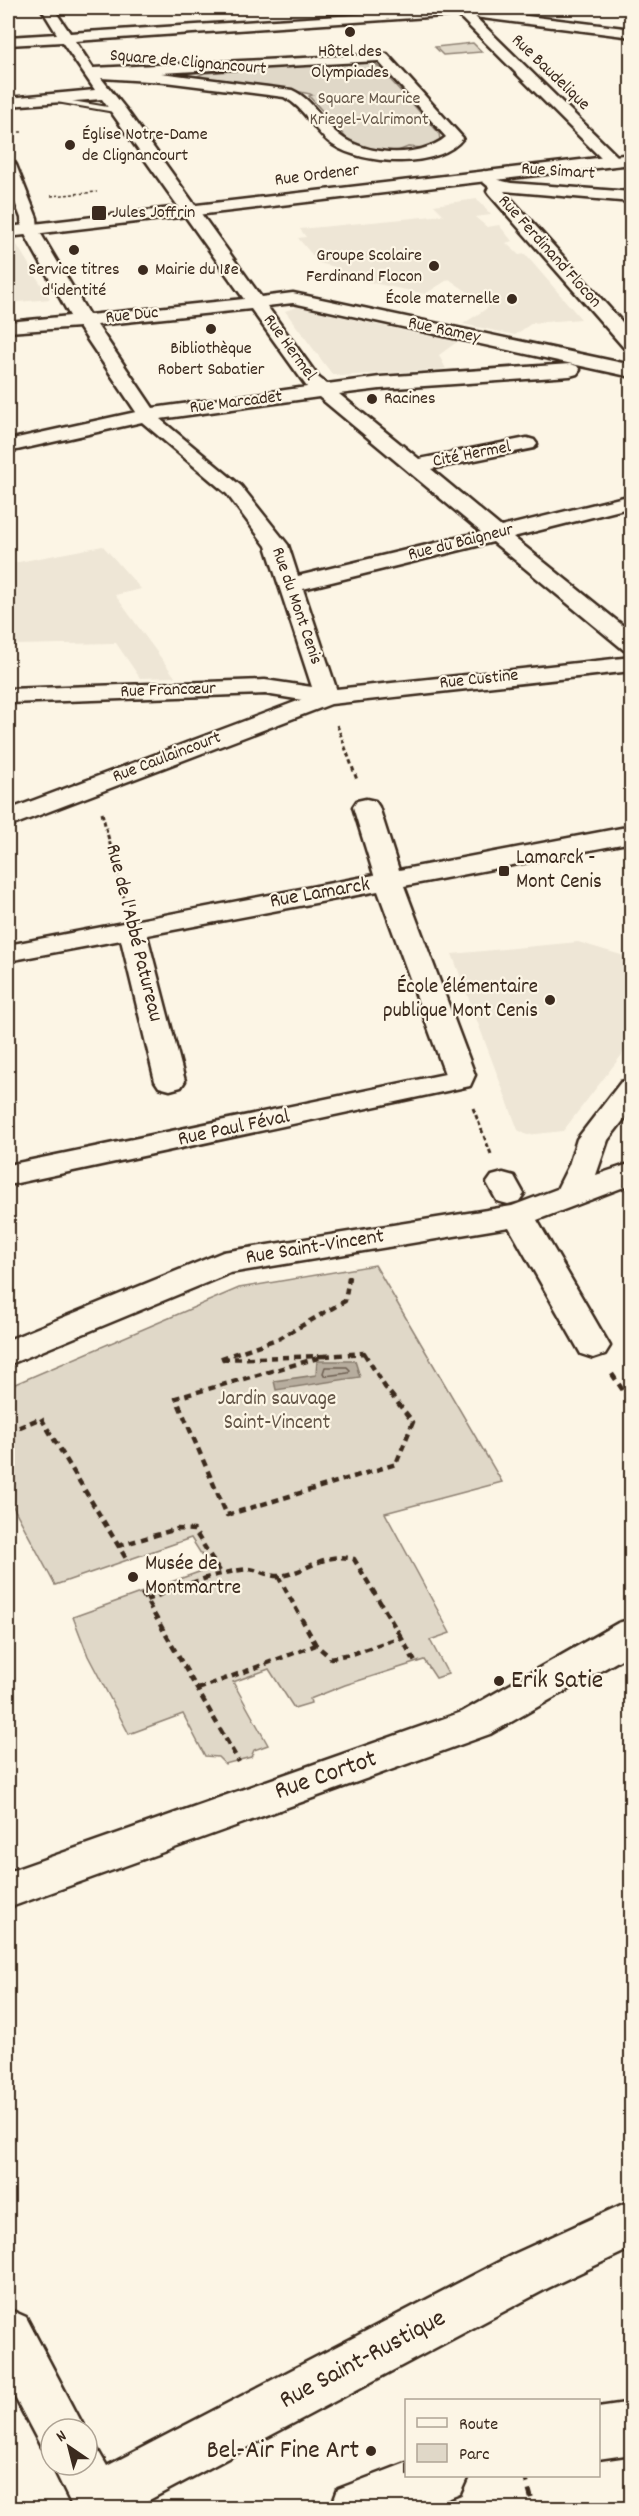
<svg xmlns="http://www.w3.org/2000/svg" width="639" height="2516" font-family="Dekko,sans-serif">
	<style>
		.built { fill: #eee6d6 }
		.green { fill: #e0d8c8; stroke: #8e8173; stroke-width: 1.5 }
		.water { fill: #b7ad9e; stroke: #85796b; stroke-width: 1.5 }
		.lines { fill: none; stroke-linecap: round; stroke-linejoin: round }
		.shore { stroke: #6d5e51; stroke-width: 1.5 }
		.lane-casing { stroke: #3b2a1e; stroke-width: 4 }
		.street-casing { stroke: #3b2a1e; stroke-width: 5 }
		.secondary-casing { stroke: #3b2a1e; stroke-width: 5 }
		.primary-casing { stroke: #3b2a1e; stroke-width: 5 }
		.path-far3 { stroke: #3b2a1e; stroke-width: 1.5; stroke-dasharray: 3 2; stroke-linecap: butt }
		.path-far2 { stroke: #3b2a1e; stroke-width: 3; stroke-dasharray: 4.5 3; stroke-linecap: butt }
		.path-far1 { stroke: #3b2a1e; stroke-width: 4.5; stroke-dasharray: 7 5; stroke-linecap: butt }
		.path { stroke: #3b2a1e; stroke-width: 5; stroke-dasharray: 8 7; stroke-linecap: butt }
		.lane { fill: #fcf5e5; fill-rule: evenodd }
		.street { fill: #fcf5e5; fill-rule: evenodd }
		.secondary { fill: #fcf5e5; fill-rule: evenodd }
		.primary { fill: #fcf5e5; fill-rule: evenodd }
		.poi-dot { fill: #3b2a1e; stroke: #fcf5e5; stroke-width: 2 }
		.labels { text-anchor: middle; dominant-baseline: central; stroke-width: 4.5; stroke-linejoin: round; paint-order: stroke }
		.far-poi-label { font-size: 18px; fill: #3b2a1e; stroke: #fcf5e5; text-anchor: start }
		.far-street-label { font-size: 18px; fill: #3b2a1e; stroke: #fcf5e5 }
		.far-park-label { font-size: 18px; fill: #645648; stroke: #fcf5e5 }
		.poi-label { font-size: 21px; fill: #3b2a1e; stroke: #fcf5e5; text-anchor: start }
		.street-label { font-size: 21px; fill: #3b2a1e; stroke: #fcf5e5 }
		.park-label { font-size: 21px; fill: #645648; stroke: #fcf5e5 }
		.near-poi-label { font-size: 26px; fill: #3b2a1e; stroke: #fcf5e5; text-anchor: start }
		.near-street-label { font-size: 26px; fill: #3b2a1e; stroke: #fcf5e5 }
	</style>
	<rect width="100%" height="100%" fill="#fcf5e5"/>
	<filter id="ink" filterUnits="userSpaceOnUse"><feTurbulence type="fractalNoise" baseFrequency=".0167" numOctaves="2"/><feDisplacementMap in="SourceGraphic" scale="12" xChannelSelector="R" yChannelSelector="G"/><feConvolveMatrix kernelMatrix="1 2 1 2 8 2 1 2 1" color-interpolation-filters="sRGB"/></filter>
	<g filter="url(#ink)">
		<g class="built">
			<polygon points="477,199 491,215 475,217 487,227 499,225 512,241 506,243 519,255 525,254 581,319 532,323 515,335 463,324 489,307 449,279 425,294 329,274 339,268 319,263 298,238 306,237 300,229 444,215 434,205"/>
			<polygon points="8,244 17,245 50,299 8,303"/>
			<polygon points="298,307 387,327 457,342 439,355 446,369 341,376 332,374 285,311"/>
			<polygon points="103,546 141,589 115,595 175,677 140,678 116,643 14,645 8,638 8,564"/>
			<polygon points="578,942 631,958 631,1043 563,1131 527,1135 518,1130 452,954"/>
		</g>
		<g class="green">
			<polygon points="473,43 482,52 443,55 435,47"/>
			<polygon points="363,61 375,63 439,133 440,140 425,148 408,147 398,151 382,151 356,145 348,140 309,96 312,95 310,94 272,86 192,78 205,73"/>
			<polygon points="375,1265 502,1482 385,1513 450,1633 430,1640 448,1674 436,1678 424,1660 345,1685 310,1699 311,1703 294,1708 269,1669 233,1682 268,1745 254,1750 251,1757 225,1764 218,1757 205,1756 183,1714 129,1734 88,1656 73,1617 210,1568 191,1538 55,1585 8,1497 8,1387 239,1288"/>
		</g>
		<polygon class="water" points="317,1361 355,1361 360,1377 276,1390 274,1381 316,1375"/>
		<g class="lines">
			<polygon class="shore" points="325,1367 347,1367 350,1370 348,1373 325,1376 323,1373"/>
			<defs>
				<polygon id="lane" points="48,97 120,109 124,111 120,113 51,101 47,99"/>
				<g id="street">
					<path d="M 41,8 L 53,8 L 70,33 L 466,8 L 619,158 L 621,161 L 619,164 L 607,164 L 458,15 L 75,41 L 93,68 L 387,54 L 463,138 C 439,170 363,165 333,145 C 313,132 306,108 284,97 L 165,82 L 101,78 L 125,108 L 261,297 L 293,293 L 632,365 L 632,377 L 293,303 L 267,306 L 319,378 L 327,384 L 380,377 L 570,364 L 577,366 L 580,370 L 577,374 L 570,376 L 380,389 L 339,394 L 419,459 L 527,438 L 534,440 L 537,444 L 534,448 L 431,469 L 501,527 L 632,495 L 632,507 L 513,537 L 632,633 L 632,652 L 624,650 L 493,542 L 303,589 L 339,697 L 336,702 L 327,704 L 265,694 L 8,703 L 8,689 L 265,680 L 312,687 L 266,546 L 227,494 L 142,422 L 8,452 L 8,440 L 136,412 L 79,327 L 8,332 L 8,322 L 70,316 L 22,229 L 21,218 L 8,184 L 8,160 L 14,162 L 16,165 L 37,218 L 38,229 L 89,315 L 244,299 L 102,99 L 8,106 L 8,98 L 95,90 L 62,42 L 8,45 L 8,37 L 57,34 ZM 378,61 L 446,137 C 420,159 365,156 339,135 C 321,121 314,100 292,90 L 161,73 ZM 251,309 L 307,387 L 153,408 L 97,325 ZM 319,397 L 481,532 L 298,576 L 288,545 L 241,486 L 160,419 Z"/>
					<polygon points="484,171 498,180 511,183 632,192 632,202 504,191 632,333 632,350 625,349 489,194 487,191 489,187 476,176"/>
					<polygon points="366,799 375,801 379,807 399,870 632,826 632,842 404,886 475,1075 470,1086 8,1185 8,1165 445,1074 378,891 147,935 185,1081 181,1087 170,1090 159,1087 155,1081 121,940 8,961 8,945 374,875 353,807 357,801"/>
					<polygon points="632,1079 632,1109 608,1140 596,1175 632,1163 632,1184 537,1220 610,1346 605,1354 593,1358 581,1354 509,1227 230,1273 8,1365 8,1340 223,1252 512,1206 557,1189 569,1165 577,1139 621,1082"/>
					<polygon points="503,1173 514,1176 524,1194 519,1201 508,1204 497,1201 487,1183 492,1176"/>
					<polygon points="632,1619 632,1653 490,1734 8,1908 8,1872 462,1712 618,1623"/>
					<polygon points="632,2200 632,2248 548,2288 134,2508 73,2508 52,2465 87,2465 87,2443 96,2447 107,2466 514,2254"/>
					<polygon points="8,2309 26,2317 85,2429 51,2429 51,2451 41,2447 8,2384"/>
					<polygon points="632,2402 632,2454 598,2459 598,2407"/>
					<polygon points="406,2463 406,2476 468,2476 460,2494 425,2508 331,2508 338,2489"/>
				</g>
				<g id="secondary">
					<polygon points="632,154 632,164 8,237 8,227"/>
					<polygon points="632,657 632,671 331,704 8,827 8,810 327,690"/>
				</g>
				<polygon id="primary" points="428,8 463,8 632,29 632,37 435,12"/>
			</defs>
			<use href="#lane" class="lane-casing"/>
			<use href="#street" class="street-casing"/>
			<use href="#secondary" class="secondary-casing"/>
			<use href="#primary" class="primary-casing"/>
			<g class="path-far3">
				<polyline points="14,132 24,132"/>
				<polyline points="51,196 97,192"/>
			</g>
			<g class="path-far2">
				<polyline points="337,725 357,780"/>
				<polyline points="102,813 125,902"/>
				<polyline points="473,1108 491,1154"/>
				<polyline points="349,1278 349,1276"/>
			</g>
			<g class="path-far1">
				<polygon points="364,1353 385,1387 413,1422 396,1464 227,1515 176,1398 325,1356"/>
				<polyline points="325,1356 219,1359 280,1338 345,1301 349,1277"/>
				<polyline points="612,1374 632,1404"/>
				<polyline points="8,1432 41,1418 127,1560"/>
				<polyline points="8,1542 14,1540"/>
				<polyline points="118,1546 177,1529 194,1530 221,1573"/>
				<polyline points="278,1576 316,1645"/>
				<polyline points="142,1593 239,1762"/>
				<path d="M 146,1600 C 179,1588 212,1573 248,1569 C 258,1569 269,1577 279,1576 C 307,1573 323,1551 354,1559 L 401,1637"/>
				<polyline points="198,1689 316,1645 331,1658 355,1653 401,1637 415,1662"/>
			</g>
			<polyline class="path" points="525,2476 534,2508"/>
			<use href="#lane" class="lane"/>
			<use href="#street" class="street"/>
			<use href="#secondary" class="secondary"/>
			<use href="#primary" class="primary"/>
		</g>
	</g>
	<g class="poi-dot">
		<circle cx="350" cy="32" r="6"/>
		<circle cx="70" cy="145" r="6"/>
		<rect x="91" y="205" width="16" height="16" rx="3"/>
		<circle cx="74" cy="250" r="6"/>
		<circle cx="434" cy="266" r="6"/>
		<circle cx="143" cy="270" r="6"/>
		<circle cx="512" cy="299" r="6"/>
		<circle cx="211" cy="329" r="6"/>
		<circle cx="372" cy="399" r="6"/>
		<rect x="498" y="865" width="12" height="12" rx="3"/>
		<circle cx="550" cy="1000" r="6"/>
		<circle cx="133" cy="1577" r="6"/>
		<circle cx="499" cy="1681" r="6"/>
		<circle cx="371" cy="2451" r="6"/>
	</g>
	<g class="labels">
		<g class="far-poi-label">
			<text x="350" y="52" text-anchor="middle">Hôtel des<tspan x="350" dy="21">Olympiades</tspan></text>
			<text x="82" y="135">Église Notre-Dame<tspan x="82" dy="21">de Clignancourt</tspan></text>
			<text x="112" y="213">Jules Joffrin</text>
			<text x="422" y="256" text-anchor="end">Groupe Scolaire<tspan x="422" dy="21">Ferdinand Flocon</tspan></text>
			<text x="74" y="270" text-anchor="middle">Service titres<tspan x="74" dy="21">d'identité</tspan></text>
			<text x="155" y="270">Mairie du 18e</text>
			<text x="500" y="299" text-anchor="end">École maternelle</text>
			<text x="211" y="349" text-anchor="middle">Bibliothèque<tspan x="211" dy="21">Robert Sabatier</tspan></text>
			<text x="384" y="399">Racines</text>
		</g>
		<g class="far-street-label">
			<text transform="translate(188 63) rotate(5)">Square de Clignancourt</text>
			<text transform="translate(550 73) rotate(44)">Rue Baudelique</text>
			<text transform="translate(558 172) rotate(4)">Rue Simart</text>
			<text transform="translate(317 176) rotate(-7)">Rue Ordener</text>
			<text transform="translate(549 252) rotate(48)">Rue Ferdinand Flocon</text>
			<text transform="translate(132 316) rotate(-6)">Rue Duc</text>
			<text transform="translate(444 331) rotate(12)">Rue Ramey</text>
			<text transform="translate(289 348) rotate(54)">Rue Hermel</text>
			<text transform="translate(236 403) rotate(-7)">Rue Marcadet</text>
			<text transform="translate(472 455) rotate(-11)">Cité Hermel</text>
			<text transform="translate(461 543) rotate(-14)">Rue du Baigneur</text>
			<text transform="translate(296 606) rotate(71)">Rue du Mont Cenis</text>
			<text transform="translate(479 680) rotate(-6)">Rue Custine</text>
			<text transform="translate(168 691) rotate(-2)">Rue Francœur</text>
			<text transform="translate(167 758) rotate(-21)">Rue Caulaincourt</text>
		</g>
		<g class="far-park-label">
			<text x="369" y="99">Square Maurice<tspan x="369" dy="21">Kriegel-Valrimont</tspan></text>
		</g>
		<g class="poi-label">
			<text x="516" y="859">Lamarck -<tspan x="516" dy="24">Mont Cenis</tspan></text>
			<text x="538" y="988" text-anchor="end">École élémentaire<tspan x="538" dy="24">publique Mont Cenis</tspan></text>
			<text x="145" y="1565">Musée de<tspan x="145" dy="24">Montmartre</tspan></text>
		</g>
		<g class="street-label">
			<text transform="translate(320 894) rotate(-10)">Rue Lamarck</text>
			<text transform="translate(133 933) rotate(76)">Rue de l'Abbé Patureau</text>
			<text transform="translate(234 1129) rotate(-12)">Rue Paul Féval</text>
			<text transform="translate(315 1248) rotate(-9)">Rue Saint-Vincent</text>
		</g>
		<g class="park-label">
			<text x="277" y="1400">Jardin sauvage<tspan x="277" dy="24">Saint-Vincent</tspan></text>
		</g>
		<g class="near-poi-label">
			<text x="511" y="1681">Erik Satie</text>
			<text x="359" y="2451" text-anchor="end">Bel-Air Fine Art</text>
		</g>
		<g class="near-street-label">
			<text transform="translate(326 1776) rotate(-19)">Rue Cortot</text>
			<text transform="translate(363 2360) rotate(-28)">Rue Saint-Rustique</text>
		</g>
	</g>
	<rect width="639" height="2516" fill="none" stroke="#fcf5e5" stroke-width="30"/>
	<rect x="15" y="15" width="609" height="2486" fill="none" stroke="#3b2a1e" stroke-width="2" filter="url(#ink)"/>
	<rect x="405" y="2399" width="195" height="78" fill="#fcf5e5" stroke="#afa495" stroke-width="1.5"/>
	<rect x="417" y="2418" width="30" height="9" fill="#fcf5e5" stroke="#afa495" stroke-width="1.5"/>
	<text x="459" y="2429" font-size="18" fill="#3b2a1e">Route</text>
	<rect x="417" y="2444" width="30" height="18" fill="#e0d8c8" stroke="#afa495" stroke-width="1.5"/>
	<text x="459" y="2459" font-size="18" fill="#3b2a1e">Parc</text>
	<g transform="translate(69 2447) rotate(325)"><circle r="28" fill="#fcf5e5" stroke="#afa495" stroke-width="1.5"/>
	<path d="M0-4.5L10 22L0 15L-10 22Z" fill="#3b2a1e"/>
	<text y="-9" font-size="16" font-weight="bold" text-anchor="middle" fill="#3b2a1e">N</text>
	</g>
</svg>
